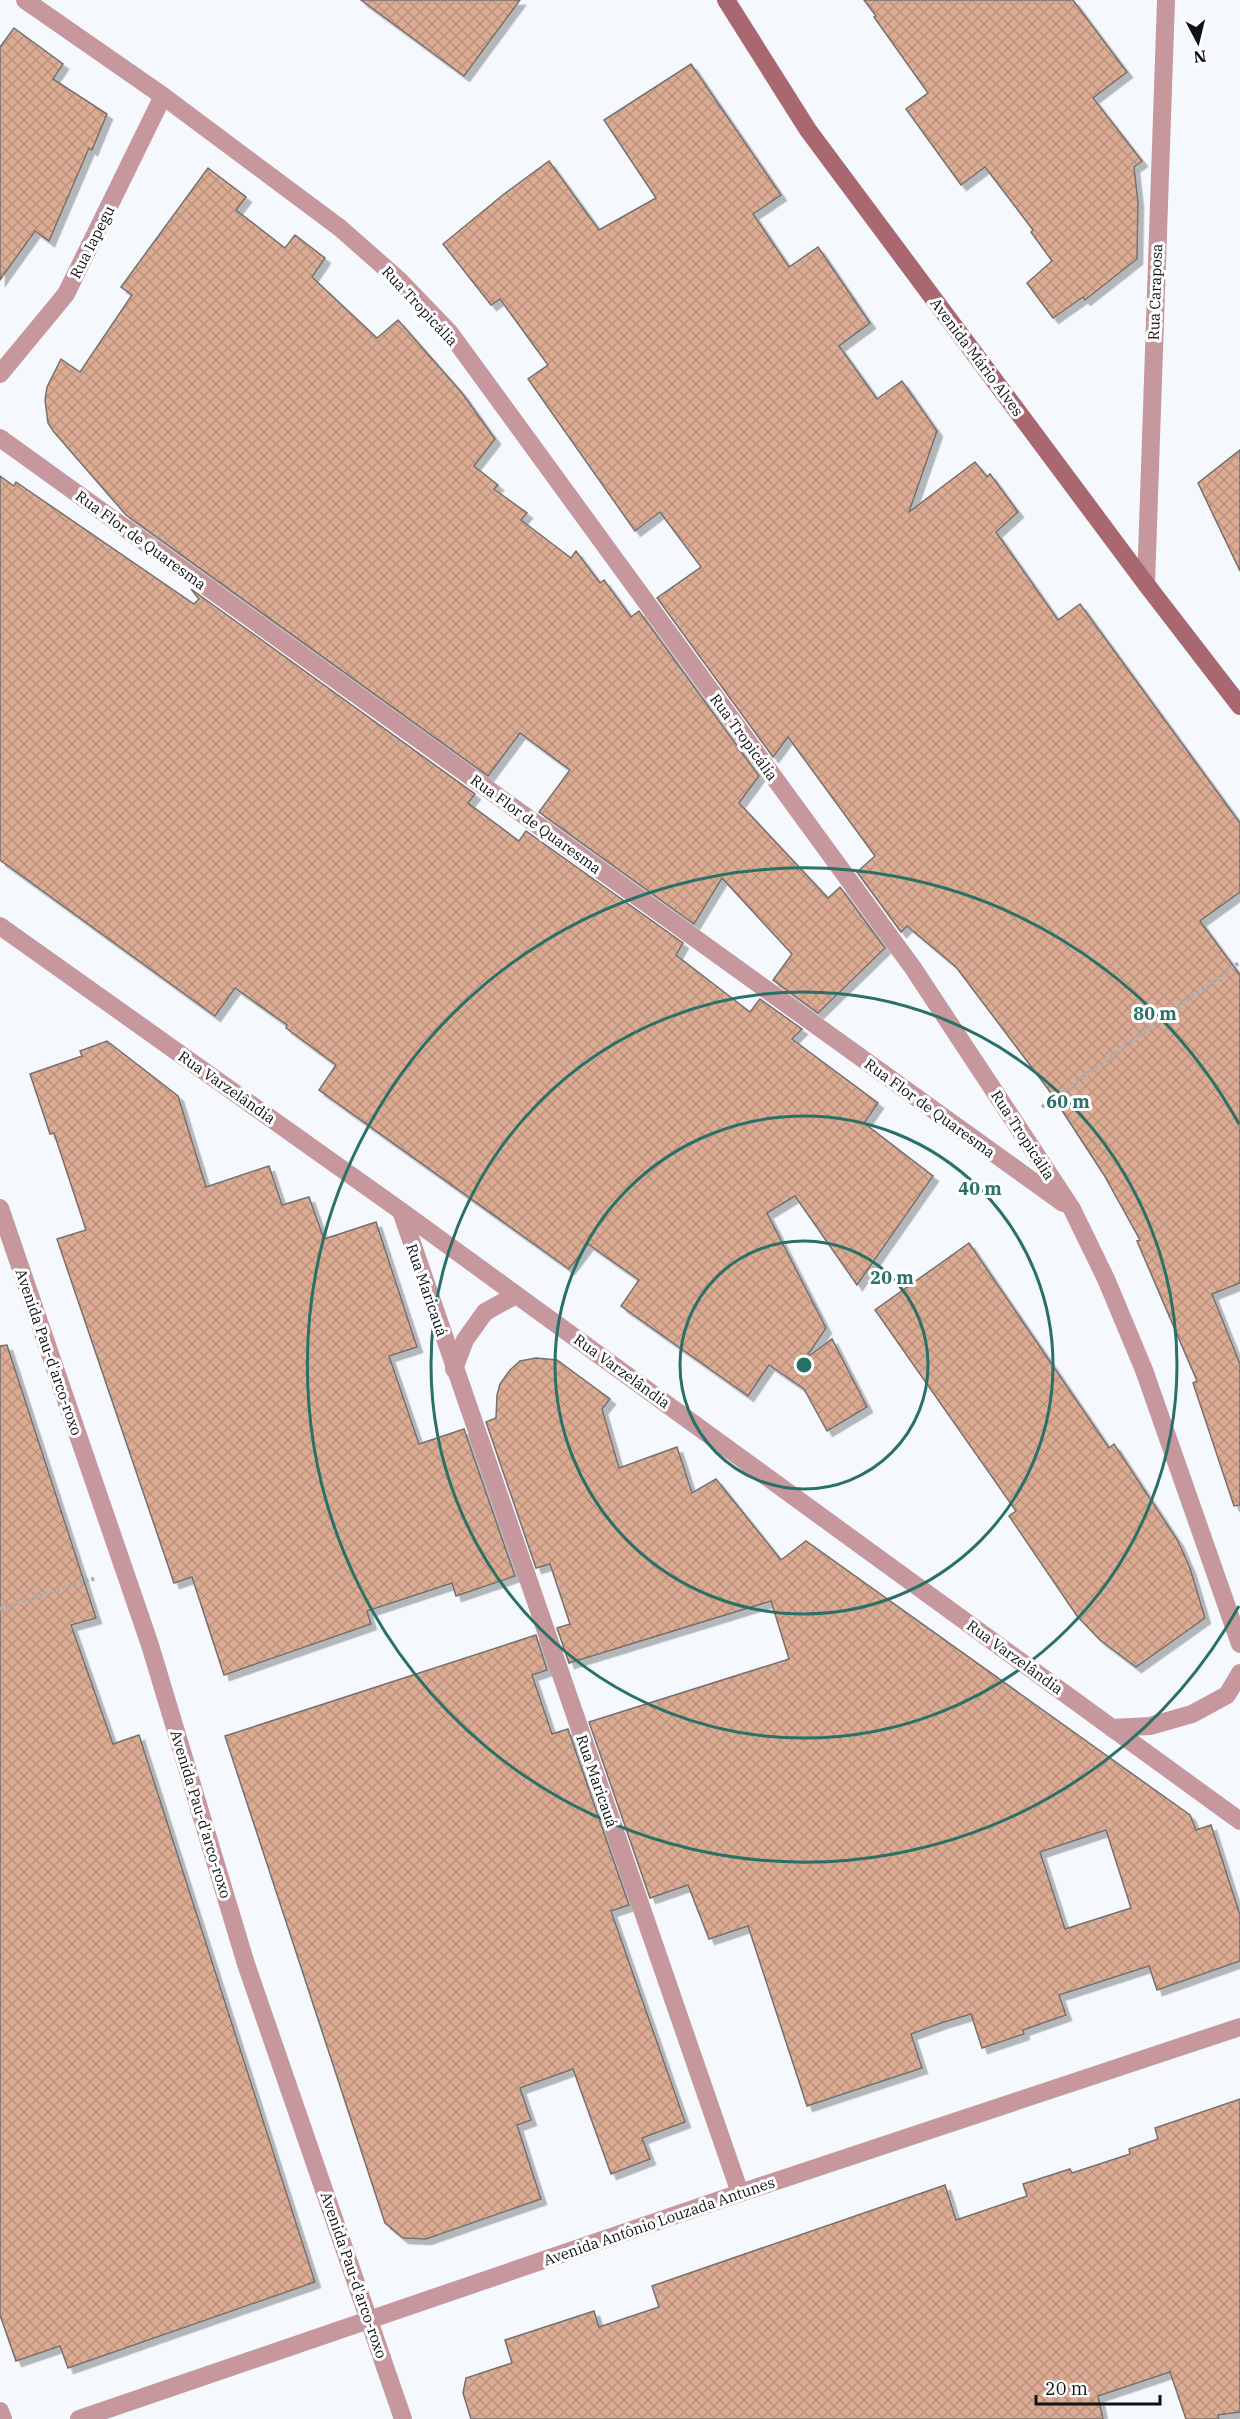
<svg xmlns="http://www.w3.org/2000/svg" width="1240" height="2419" font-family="'IBM Plex Serif',serif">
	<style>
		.building { fill: url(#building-cross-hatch); stroke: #76706d; stroke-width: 1.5; fill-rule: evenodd; filter: url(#shadow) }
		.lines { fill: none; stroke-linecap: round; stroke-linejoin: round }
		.path { stroke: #a9adb0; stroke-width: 4; stroke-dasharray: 3 3; stroke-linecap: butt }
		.street { stroke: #c6979c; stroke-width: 18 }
		.secondary { stroke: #a96770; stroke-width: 18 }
		.ring { fill: none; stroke: #297066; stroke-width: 3 }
		.labels { text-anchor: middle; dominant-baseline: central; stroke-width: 6; stroke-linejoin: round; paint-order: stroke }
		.street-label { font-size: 15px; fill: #101213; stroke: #fff }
		.centre { fill: #297066; stroke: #fff; stroke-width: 3 }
		.ring-label { font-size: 18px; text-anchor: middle; font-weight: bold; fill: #297066; stroke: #fff; stroke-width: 6; stroke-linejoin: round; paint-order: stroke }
	</style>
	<defs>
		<pattern id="building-cross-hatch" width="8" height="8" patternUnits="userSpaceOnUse" patternTransform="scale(1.5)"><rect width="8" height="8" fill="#dcab93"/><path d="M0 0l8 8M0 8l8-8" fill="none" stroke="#bc927e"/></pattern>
		<filter id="shadow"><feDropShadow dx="5.5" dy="5.5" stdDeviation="0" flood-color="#0004"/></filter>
	</defs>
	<rect width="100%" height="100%" fill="#f5f9fe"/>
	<g class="building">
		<polygon points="361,0 520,0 464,76"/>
		<polygon points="864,0 1073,0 1127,72 1093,98 1142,161 1134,167 1138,202 1137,259 1085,300 1083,297 1053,318 1027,283 1052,261 1031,232 1033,230 985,167 961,185 906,109 928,93 874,17 876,16"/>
		<polygon points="14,28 63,64 53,79 107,114 92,150 89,148 49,241 35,231 0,280 0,47"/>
		<polygon points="691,64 781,195 753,214 789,267 818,247 870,323 839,346 877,399 902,381 937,431 909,512 975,462 987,477 990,474 1018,512 996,532 1058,620 1080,604 1240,823 1240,892 1200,921 1240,975 1240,1283 1212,1294 1240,1364 1240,1505 1234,1506 1193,1383 1197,1381 1137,1241 1140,1240 1104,1175 1048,1089 956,967 907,926 901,932 857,872 875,856 788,737 773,757 657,598 701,567 660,512 635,531 528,379 548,365 500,299 491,305 443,244 504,194 549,161 599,230 656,198 604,120"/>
		<polygon points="208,168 246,197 236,210 285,248 295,235 325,258 312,277 377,338 398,320 462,393 495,439 474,466 498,485 494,489 527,513 521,520 571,558 576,551 600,583 604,580 631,617 639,611 759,776 739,803 828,898 840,887 885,948 818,1013 773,980 792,954 722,878 694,924 539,812 570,770 520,733 488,776 126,515 54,432 48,423 45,400 47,387 61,359 80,372 132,295 121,287"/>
		<polygon points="1240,450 1240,571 1198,483"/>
		<polygon points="0,476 14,486 16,482 194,604 199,599 191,589 475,794 468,803 519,841 526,831 683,943 676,955 750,1012 760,999 802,1029 792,1039 878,1103 864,1123 933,1176 857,1285 795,1196 767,1213 826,1328 805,1359 832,1339 867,1407 827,1431 804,1389 769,1365 748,1396 621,1306 639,1280 588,1244 569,1269 319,1090 336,1065 286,1028 287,1025 235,988 215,1016 0,860"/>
		<polygon points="107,1041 178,1096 206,1187 269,1166 282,1205 309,1197 324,1239 376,1222 417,1347 389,1356 419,1444 464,1429 515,1576 456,1596 452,1583 367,1611 371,1624 224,1675 192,1577 174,1583 57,1239 86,1230 54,1133 50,1134 30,1074 82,1056 80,1051"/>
		<polygon points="969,1243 1109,1448 1114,1444 1178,1541 1190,1568 1205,1618 1136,1667 1100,1640 1077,1616 1009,1516 1016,1511 875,1310"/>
		<polygon points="7,1345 96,1618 71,1625 113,1744 139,1735 315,2282 68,2368 60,2346 16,2361 0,2315 0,1346"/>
		<path d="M 536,1358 L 557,1360 L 610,1399 L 602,1409 L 619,1468 L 677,1447 L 692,1493 L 716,1479 L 781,1560 L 806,1541 L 1190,1815 L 1196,1830 L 1211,1825 L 1240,1915 L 1240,1961 L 1157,1990 L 1149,1966 L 1059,1995 L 1066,2015 L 1023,2030 L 1024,2034 L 982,2048 L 971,2014 L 941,2023 L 911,2034 L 922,2068 L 807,2106 L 748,1926 L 709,1939 L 688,1885 L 650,1898 L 589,1722 L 789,1659 L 771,1601 L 569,1663 L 557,1628 L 570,1624 L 550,1564 L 536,1568 L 486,1422 L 496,1418 L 497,1395 L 500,1384 L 510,1370 L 520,1361 ZM 1106,1830 L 1131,1908 L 1065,1929 L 1040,1852 Z"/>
		<polygon points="536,1635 547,1670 532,1675 552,1734 568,1729 629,1905 611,1911 685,2122 642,2138 650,2159 611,2174 573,2069 520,2088 531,2120 517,2125 541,2199 426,2239 403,2238 385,2223 225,1736"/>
		<polygon points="1240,2099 1240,2412 1218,2415 1219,2419 1186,2419 1170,2372 1098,2396 1103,2419 471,2419 463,2393 466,2378 512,2363 505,2340 594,2311 599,2327 659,2307 652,2286 945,2185 956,2220 1027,2196 1023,2184 1070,2169 1072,2173 1130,2154 1129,2149 1158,2139 1155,2128"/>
	</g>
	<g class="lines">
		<g class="path">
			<polyline points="1042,1107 1240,962"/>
			<polyline points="0,1609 96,1578"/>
		</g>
		<g class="street">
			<polyline points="25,0 163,96 340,228 399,280 450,333 913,968 1072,1209 1106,1279 1144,1370 1240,1644"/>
			<polyline points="0,374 66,294 163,96"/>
			<polyline points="0,438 1063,1203"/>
			<polyline points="1146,584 1166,0"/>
			<polyline points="0,926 401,1211 1240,1821"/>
			<polyline points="0,1208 150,1645 246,1964 403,2419"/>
			<polyline points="401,1211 740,2193"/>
			<polyline points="454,1369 465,1340 485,1312 516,1295"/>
			<polyline points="1112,1728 1150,1726 1192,1714 1227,1695 1240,1673"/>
			<polyline points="0,2411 3,2419"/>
			<polyline points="79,2419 740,2193 1240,2027"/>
		</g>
		<polyline class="secondary" points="726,0 808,130 1146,584 1240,706"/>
	</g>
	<g class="ring">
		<circle cx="804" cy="1365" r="124"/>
		<circle cx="804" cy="1365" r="249"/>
		<circle cx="804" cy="1365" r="373"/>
		<path d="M1239 1606A497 497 0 1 1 1239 1124"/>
	</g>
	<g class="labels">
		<g class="street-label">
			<text transform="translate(92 242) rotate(-63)">Rua Iapegu</text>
			<text transform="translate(1155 292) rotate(-88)">Rua Caraposa</text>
			<text transform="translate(420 306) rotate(47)">Rua Tropicália</text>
			<text transform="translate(977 357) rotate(53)">Avenida Mário Alves</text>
			<text transform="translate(141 540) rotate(36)">Rua Flor de Quaresma</text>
			<text transform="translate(744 737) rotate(54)">Rua Tropicália</text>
			<text transform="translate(536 824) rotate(36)">Rua Flor de Quaresma</text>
			<text transform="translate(227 1087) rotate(35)">Rua Varzelândia</text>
			<text transform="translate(930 1108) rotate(36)">Rua Flor de Quaresma</text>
			<text transform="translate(1023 1135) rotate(57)">Rua Tropicália</text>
			<text transform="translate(427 1290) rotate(71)">Rua Maricauá</text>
			<text transform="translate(49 1352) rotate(71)">Avenida Pau-d'arco-roxo</text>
			<text transform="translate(622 1371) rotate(36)">Rua Varzelândia</text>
			<text transform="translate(1015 1657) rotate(36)">Rua Varzelândia</text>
			<text transform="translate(597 1781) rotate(71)">Rua Maricauá</text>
			<text transform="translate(201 1814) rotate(73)">Avenida Pau-d'arco-roxo</text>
			<text transform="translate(659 2221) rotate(-19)">Avenida Antônio Louzada Antunes</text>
			<text transform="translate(354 2275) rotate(71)">Avenida Pau-d'arco-roxo</text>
		</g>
	</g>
	<circle cx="804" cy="1365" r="9" class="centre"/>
	<g class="ring-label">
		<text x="1155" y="1020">80 m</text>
		<text x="1068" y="1108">60 m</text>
		<text x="980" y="1195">40 m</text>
		<text x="892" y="1284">20 m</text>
	</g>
	<g transform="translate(1198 42) rotate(173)" stroke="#ffffff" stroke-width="4.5" paint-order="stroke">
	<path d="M0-4.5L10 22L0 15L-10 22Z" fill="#101213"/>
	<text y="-9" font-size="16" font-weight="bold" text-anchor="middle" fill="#101213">N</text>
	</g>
	<path d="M1036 2395v9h124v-9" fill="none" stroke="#101213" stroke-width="3"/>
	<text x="1045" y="2395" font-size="18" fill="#101213" stroke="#ffffff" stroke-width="4.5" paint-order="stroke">20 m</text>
</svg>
